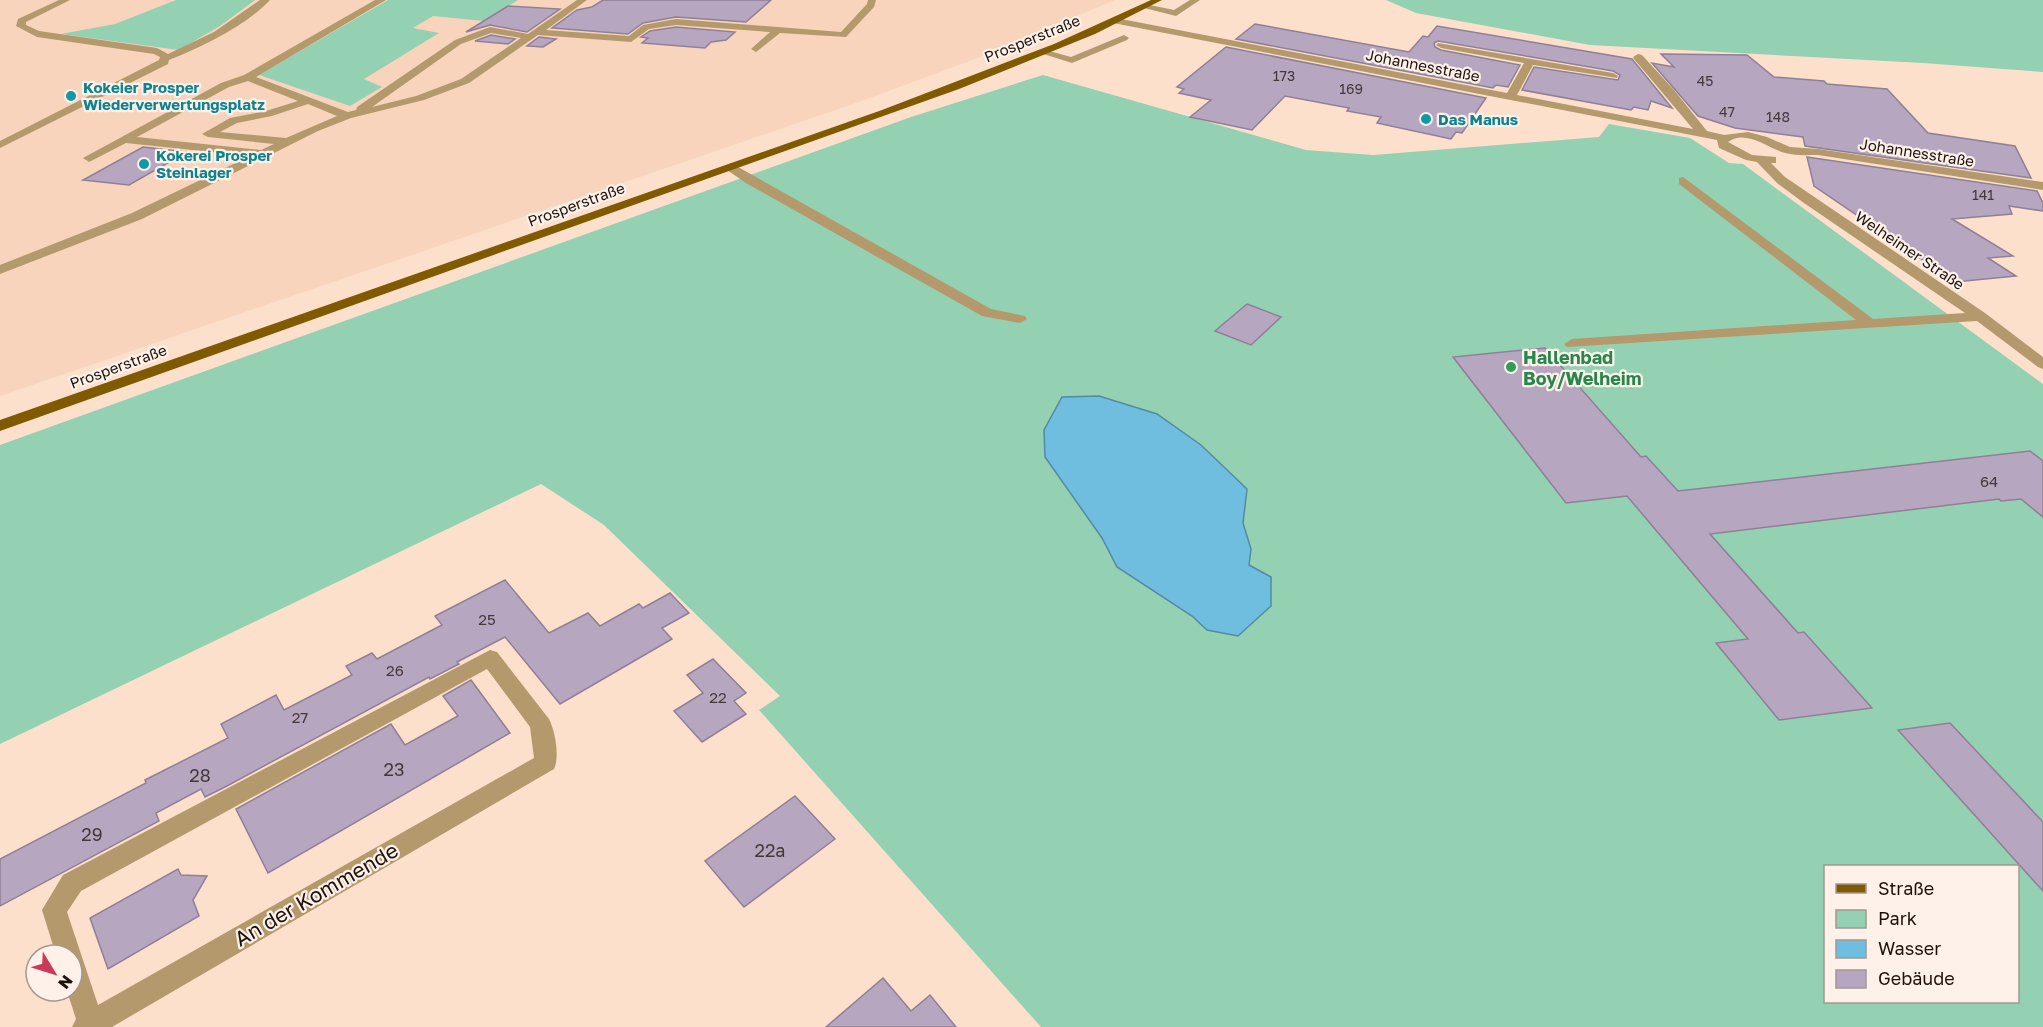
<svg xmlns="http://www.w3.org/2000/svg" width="2043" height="1027" font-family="'Golos Text',sans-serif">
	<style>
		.built { fill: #f7d4bb }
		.green { fill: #94d0b2; fill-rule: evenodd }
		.water { fill: #6fbddf; stroke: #568aa0; stroke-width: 1.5 }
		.building { fill: #b7a6bf; stroke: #8f7f97; stroke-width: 1.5 }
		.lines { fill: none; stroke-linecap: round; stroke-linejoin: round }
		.minor { fill: #b4996d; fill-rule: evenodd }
		.major { fill: #7f5a00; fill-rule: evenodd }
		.culture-dot { fill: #0f9aa8; stroke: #fdf1e9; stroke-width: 2 }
		.leisure-dot { fill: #2e9e5b; stroke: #fdf1e9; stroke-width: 2 }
		.labels { text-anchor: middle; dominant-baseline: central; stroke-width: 4.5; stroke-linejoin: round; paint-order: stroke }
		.far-number-label { font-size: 14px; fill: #443839 }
		.far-street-label { font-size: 15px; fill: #1d130c; stroke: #fdf1e9 }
		.far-culture-label { font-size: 15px; font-weight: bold; fill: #0d838f; stroke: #fdf1e9; text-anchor: start }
		.number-label { font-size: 15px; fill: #443839 }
		.leisure-label { font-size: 18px; font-weight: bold; fill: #27864d; stroke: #fdf1e9; text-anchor: start }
		.near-number-label { font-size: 18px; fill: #443839 }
		.near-street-label { font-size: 21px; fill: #1d130c; stroke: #fdf1e9 }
	</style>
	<rect width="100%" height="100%" fill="#fce0cc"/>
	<polygon class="built" points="0,0 1115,0 975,59 856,103 0,396"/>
	<g class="green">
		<polygon points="176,0 255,0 220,26 179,50 61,34 115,24"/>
		<polygon points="388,0 518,0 484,21 433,16 413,28 439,33 364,79 382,87 350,106 259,75"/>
		<polygon points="1386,0 2043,0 2043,72 1923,63 1590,45 1416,13"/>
		<path d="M 1043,75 L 1306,150 L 1373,155 L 1599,137 L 1609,124 L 1690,138 L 1729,163 L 1743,164 L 2043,384 L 2043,1027 L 1041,1027 L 759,710 L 780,696 L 604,525 L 541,484 L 0,744 L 0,445 L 911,117 ZM 1826,866 L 2018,866 L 2018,1002 L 1826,1002 Z"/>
	</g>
	<polygon class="water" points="1099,396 1157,414 1201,445 1247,489 1243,523 1251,549 1249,565 1271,577 1271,606 1238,636 1207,630 1192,616 1117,567 1102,538 1045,457 1044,430 1062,397"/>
	<g class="building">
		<polygon points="603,0 771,0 746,22 676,17 643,23 628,34 552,28 577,10 592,7"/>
		<polygon points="508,6 560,9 527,32 490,25 466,32"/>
		<polygon points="1255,24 1409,52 1423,36 1428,37 1437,26 1632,59 1672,108 1651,101 1648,110 1634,107 1631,110 1522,90 1534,67 1618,80 1620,75 1613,71 1438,41 1434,43 1435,47 1441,50 1520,65 1508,87 1496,85 1493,88 1236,39"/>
		<polygon points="676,27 735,32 726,40 711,42 705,48 642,43 648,38 641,37 650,31"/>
		<polygon points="491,35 515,39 508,44 475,41"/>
		<polygon points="539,37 556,39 543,47 527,46"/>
		<polygon points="1226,47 1486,98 1462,133 1456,132 1451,139 1377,123 1381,117 1347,111 1349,108 1285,96 1252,130 1190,117 1211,100 1179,93 1184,89 1177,87"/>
		<polygon points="1661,54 1747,55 1774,77 1824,81 1827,84 1887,89 1928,133 2015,146 2031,178 1805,146 1803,137 1735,128 1698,116 1652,63 1674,67"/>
		<polygon points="143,147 187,152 129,185 83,180"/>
		<polygon points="1807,157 2037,191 2043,203 2043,211 2009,206 2012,214 1952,219 2013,256 1988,258 2016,276 1955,282 1814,186"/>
		<polygon points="1247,304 1281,317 1251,345 1215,331"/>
		<polygon points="1545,348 1641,457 1646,456 1678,491 2030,451 2043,461 2043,517 2021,499 2001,501 1999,499 1710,534 1798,633 1804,632 1872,708 1779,720 1716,643 1748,639 1627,496 1566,503 1453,357"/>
		<polygon points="505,580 549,633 588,613 600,626 639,604 643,608 670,593 689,613 662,628 672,639 560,704 505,637 457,662 459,664 430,679 429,677 225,787 205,797 201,789 156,813 159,821 0,906 0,859 146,783 145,780 228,738 221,724 276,695 284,710 352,675 346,666 372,653 377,659 442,625 435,616"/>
		<polygon points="713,659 746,693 734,701 746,714 702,742 674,711 703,693 687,675"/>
		<polygon points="471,680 510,733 268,873 236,809 391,724 405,745 458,716 443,696"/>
		<polygon points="1950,723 2043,822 2043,891 1898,730"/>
		<polygon points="795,796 835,839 744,907 705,861"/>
		<polygon points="178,869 181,875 207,876 193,900 199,916 108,969 90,918"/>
		<polygon points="883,978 911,1011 930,995 956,1027 826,1027"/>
	</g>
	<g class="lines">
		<g class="minor">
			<path d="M 59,0 L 70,0 L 26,22 L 26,25 L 39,31 L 157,48 L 168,54 L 214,32 L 260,0 L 270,0 C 244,27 204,46 169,60 L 168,64 L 0,148 L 0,141 L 159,60 L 160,57 L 154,54 L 37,37 L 16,26 L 18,19 Z"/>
			<path d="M 375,0 L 386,0 L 256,77 L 348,112 L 356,110 L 357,107 L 455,40 L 490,27 L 528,34 L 577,0 L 587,0 L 546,30 L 629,36 L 643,25 L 676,19 L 841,32 L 867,4 L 868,0 L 876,0 L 874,7 L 846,37 L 780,33 L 756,52 L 751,49 L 770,32 L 676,25 L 649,29 L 631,42 L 538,35 L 469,83 L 424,100 L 351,118 L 318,131 L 142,219 L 0,274 L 0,265 L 132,213 L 250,156 L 126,143 L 93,160 L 89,162 L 83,158 L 221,83 L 244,75 ZM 491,33 L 521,38 L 461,79 L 416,96 L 372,107 L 461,44 ZM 248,81 L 298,101 L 266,111 L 230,118 L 202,134 L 208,137 L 274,144 L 261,150 L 137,137 L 229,87 ZM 308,104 L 337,116 L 286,138 L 220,132 L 237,123 L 272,116 Z"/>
			<polygon points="1190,0 1200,0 1176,16 1140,7 1145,4 1174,10"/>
			<path d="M 1116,18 L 1507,93 L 1524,63 L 1441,48 L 1436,45 L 1438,43 L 1613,73 L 1618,76 L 1617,78 L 1533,65 L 1517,95 L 1693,129 L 1634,59 L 1633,57 L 1638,54 L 1642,55 L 1674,90 L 1707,131 L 1724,135 L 1748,132 L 1767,137 L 1790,147 L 1818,149 L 2043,182 L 2043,190 L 1818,155 C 1807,155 1796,156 1785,153 C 1767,148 1746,129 1728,142 L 1752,155 L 1776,157 L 1776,163 L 1771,163 L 1785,177 L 1985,313 L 2043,357 L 2043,369 L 2038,367 L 1977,321 L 1567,347 L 1564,344 L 1572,339 L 1856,320 L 1679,184 L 1679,178 L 1683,177 L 1873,319 L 1965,313 L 1804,203 L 1777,183 L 1757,162 L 1746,160 L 1719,148 L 1717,140 L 1113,23 L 1111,21 Z"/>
			<polygon points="1124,35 1129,38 1127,40 1072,63 1037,52 1042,49 1071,57"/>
			<polygon points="731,163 991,309 1025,316 1027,319 1020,323 982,316 746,183 727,170 725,167"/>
			<path d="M 490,650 L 497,652 L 549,719 C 555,731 560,756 554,769 L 112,1027 L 72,1027 L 76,1019 L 67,991 L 72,991 L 72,955 L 56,955 L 42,910 L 63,875 ZM 487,669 L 530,727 L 534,758 L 98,1005 L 67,912 L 81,891 Z"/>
		</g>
		<polygon class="major" points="1151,0 1162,0 1095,34 959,89 0,431 0,420 882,110 1054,44"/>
	</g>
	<g class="culture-dot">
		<circle cx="71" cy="96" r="6"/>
		<circle cx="1426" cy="119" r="6"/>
		<circle cx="144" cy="164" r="6"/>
	</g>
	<circle class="leisure-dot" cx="1511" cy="367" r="6"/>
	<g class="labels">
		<g class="far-number-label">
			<text x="1284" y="75">173</text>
			<text x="1705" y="80">45</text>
			<text x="1351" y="88">169</text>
			<text x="1727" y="111">47</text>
			<text x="1778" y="116">148</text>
			<text x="1983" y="194">141</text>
		</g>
		<g class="far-street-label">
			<text transform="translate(1032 38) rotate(-22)">Prosperstraße</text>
			<text transform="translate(1423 65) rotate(11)">Johannesstraße</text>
			<text transform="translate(1917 152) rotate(9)">Johannesstraße</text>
			<text transform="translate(576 204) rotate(-20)">Prosperstraße</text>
			<text transform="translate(1910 250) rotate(34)">Welheimer Straße</text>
			<text transform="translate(118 366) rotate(-20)">Prosperstraße</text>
		</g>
		<g class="far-culture-label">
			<text x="83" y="87">Kokeier Prosper<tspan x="83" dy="17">Wiederverwertungsplatz</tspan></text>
			<text x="1438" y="119">Das Manus</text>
			<text x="156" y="155">Kokerei Prosper<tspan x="156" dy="17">Steinlager</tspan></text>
		</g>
		<g class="number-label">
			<text x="1989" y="481">64</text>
			<text x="487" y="619">25</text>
			<text x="395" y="670">26</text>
			<text x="718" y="697">22</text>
			<text x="300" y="717">27</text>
		</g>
		<g class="leisure-label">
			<text x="1523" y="357">Hallenbad<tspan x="1523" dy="21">Boy/Welheim</tspan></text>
		</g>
		<g class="near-number-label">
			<text x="394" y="769">23</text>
			<text x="200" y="775">28</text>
			<text x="92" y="834">29</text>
			<text x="770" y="850">22a</text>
		</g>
		<g class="near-street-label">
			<text transform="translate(316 894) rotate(-30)">An der Kommende</text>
		</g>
	</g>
	<rect x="1824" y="865" width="195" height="138" fill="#fdf1e9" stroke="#a39891" stroke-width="1.5"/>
	<rect x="1836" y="884" width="30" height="9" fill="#7f5a00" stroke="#a39891" stroke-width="1.5"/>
	<text x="1878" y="895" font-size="18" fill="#1d130c">Straße</text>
	<rect x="1836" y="910" width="30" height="18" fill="#94d0b2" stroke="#a39891" stroke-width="1.5"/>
	<text x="1878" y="925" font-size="18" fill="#1d130c">Park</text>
	<rect x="1836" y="940" width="30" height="18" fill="#6fbddf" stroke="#a39891" stroke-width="1.5"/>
	<text x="1878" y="955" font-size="18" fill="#1d130c">Wasser</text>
	<rect x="1836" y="970" width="30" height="18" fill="#b7a6bf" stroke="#a39891" stroke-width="1.5"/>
	<text x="1878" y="985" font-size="18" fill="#1d130c">Gebäude</text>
	<g transform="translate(54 973) rotate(128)"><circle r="28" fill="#fdf1e9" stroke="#a39891" stroke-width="1.5"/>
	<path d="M0-4.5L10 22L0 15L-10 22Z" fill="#cb3b57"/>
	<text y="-9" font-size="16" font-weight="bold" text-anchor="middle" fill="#1d130c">N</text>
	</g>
</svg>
